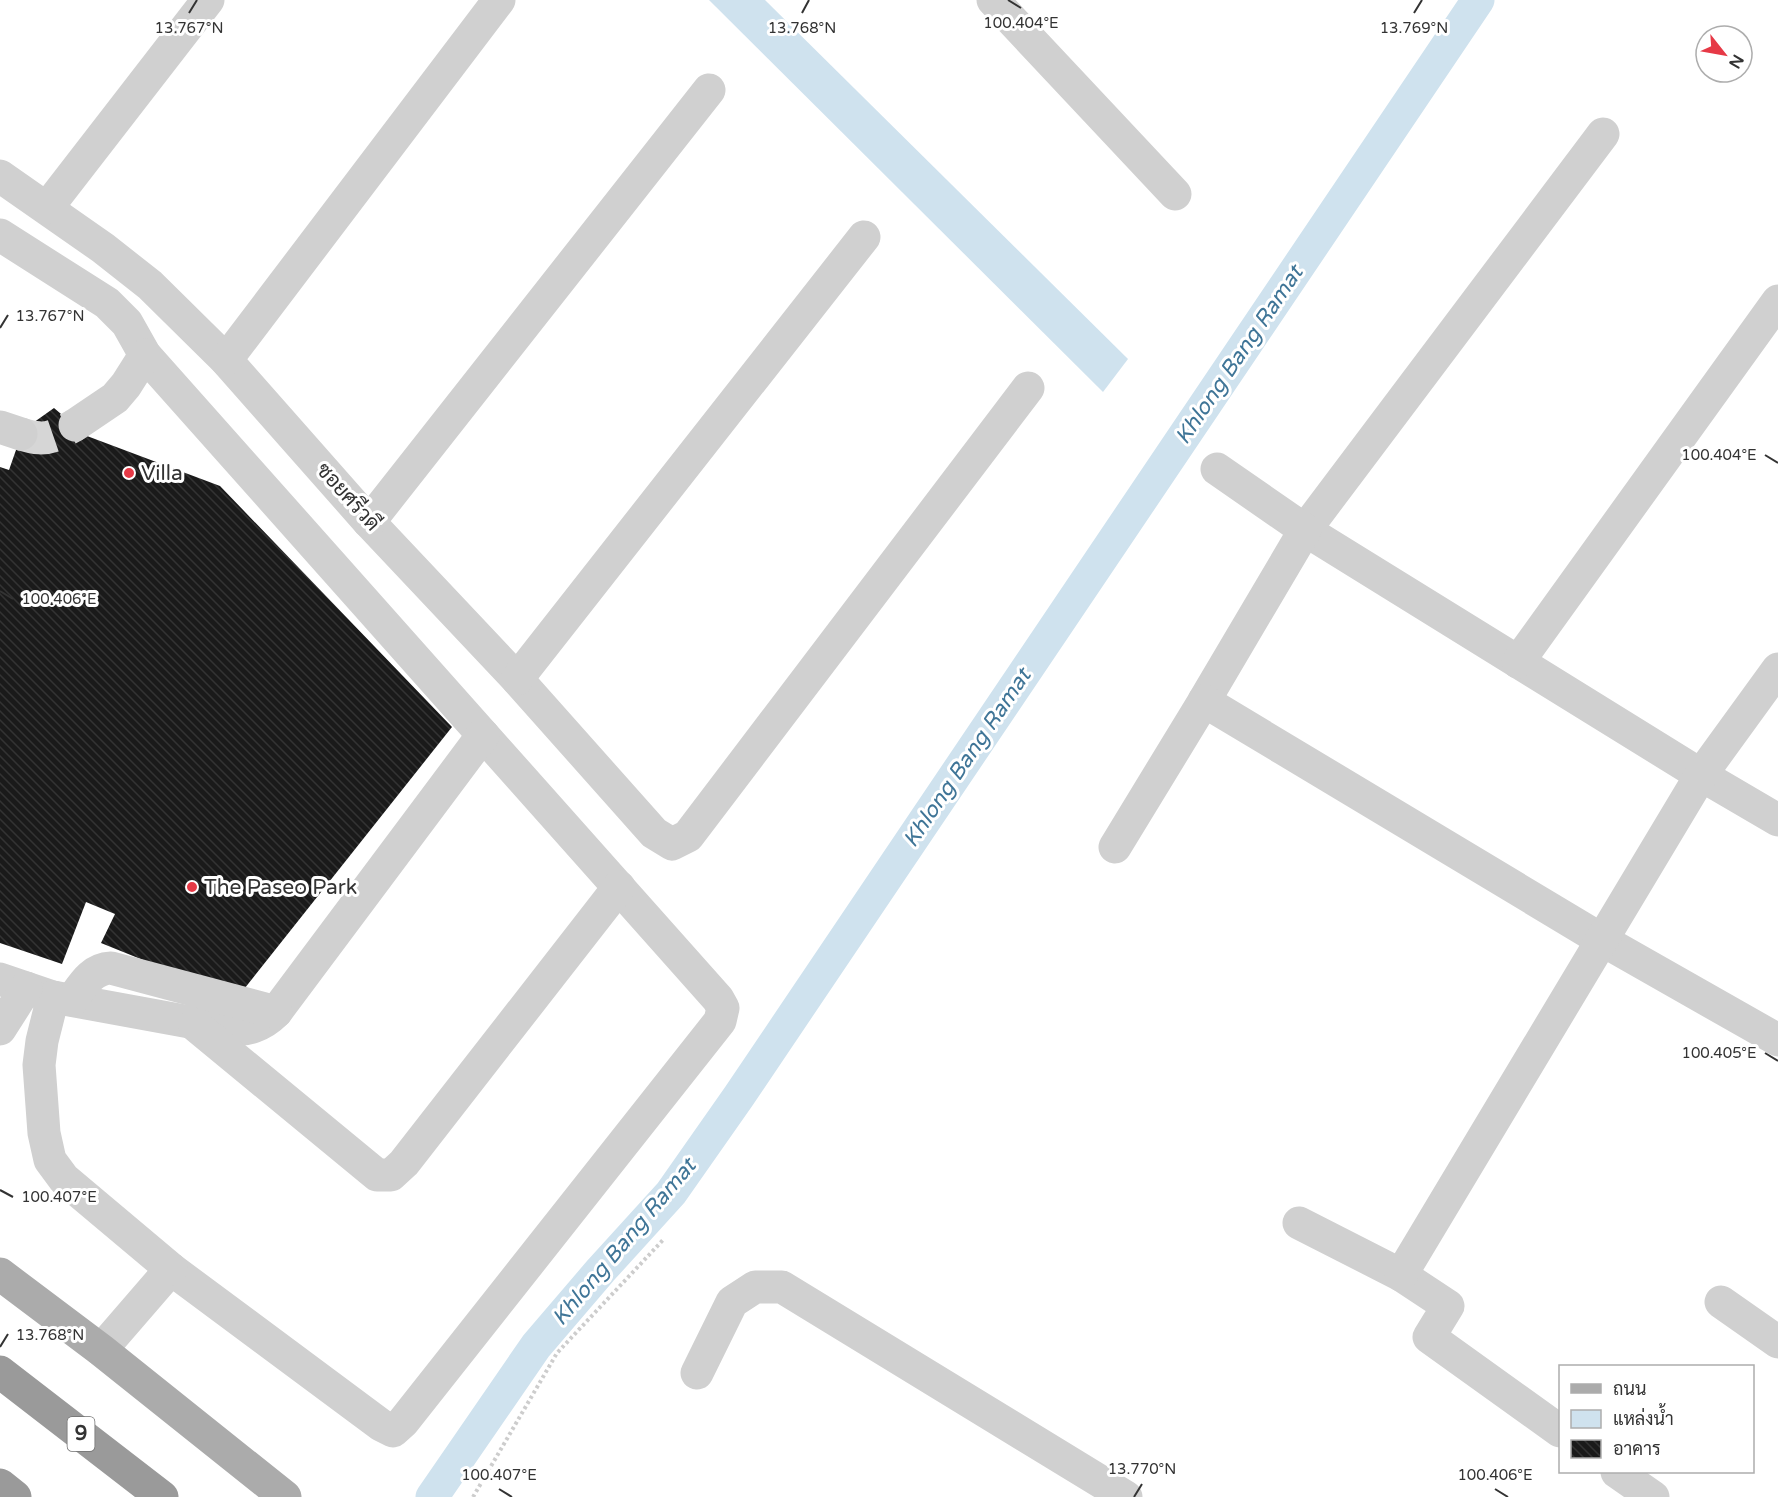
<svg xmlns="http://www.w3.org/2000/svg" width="1778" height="1497" font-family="'Varela Round',Sarabun,sans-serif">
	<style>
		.water { fill: #cfe2ee }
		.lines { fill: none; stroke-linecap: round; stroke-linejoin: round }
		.canal { stroke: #cfe2ee; stroke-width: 33 }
		.building { fill: url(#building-back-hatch) }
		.minor-tunnel { stroke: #d6d6d6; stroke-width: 33; stroke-dasharray: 33 16; stroke-linecap: butt }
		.path { stroke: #cdcdcd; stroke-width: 4; stroke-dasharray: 3 3; stroke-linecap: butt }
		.minor { stroke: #d0d0d0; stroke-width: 33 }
		.major { stroke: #ababab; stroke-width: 33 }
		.highway { stroke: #9a9a9a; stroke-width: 33 }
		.ticks { fill: none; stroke: #333; stroke-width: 2 }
		.poi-dot { fill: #e63946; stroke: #fff; stroke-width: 2 }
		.labels { text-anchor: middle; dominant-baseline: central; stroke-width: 6; stroke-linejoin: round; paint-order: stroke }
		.shield { fill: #fff; stroke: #707070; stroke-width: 1.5 }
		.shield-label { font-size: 20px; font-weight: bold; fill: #333 }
		.poi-label { font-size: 21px; fill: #333; stroke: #fff; text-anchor: start }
		.street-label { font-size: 21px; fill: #333; stroke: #fff }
		.water-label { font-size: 22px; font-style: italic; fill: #3f7597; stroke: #fff }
		.ticks-label { font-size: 15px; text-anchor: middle; fill: #333; stroke: #fff; stroke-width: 6; stroke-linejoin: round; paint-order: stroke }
	</style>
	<defs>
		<pattern id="building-back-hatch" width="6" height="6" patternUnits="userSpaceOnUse" patternTransform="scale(1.5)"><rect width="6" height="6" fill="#1a1a1a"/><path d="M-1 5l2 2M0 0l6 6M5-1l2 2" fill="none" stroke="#333"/></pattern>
	</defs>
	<rect width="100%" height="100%" fill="#fff"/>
	<polygon class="water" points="709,0 765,0 1128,359 1103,392"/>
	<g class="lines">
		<polyline class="canal" points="432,1497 536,1346 601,1270 671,1193 739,1096 1478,0"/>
	</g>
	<polygon class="building" points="54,408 87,436 220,486 452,727 237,998 101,943 115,914 86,902 62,964 0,943 0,467 9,470 23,430"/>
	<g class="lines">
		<path class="minor-tunnel" d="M 21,434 C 46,442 53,437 75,425"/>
		<polyline class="path" points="473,1497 557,1353 663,1240"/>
		<g class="minor">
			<polyline points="993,0 1175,194"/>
			<polyline points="1603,134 1305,530 1701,775 1778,820"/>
			<polyline points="0,176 103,248 150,285 226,360 369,522 517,679 654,833 672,844 688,836 1028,388"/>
			<polyline points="47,208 208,0"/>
			<polyline points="0,235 107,303 127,323 145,355 718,999 723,1008 720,1021 403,1422 393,1431 381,1425 171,1269 101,1350"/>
			<polyline points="226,360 499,0"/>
			<polyline points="75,425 115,398 126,385 145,355"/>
			<polyline points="0,427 21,434"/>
			<polyline points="369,522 709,90"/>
			<polyline points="1518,662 1778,301"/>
			<polyline points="517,679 864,237"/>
			<polyline points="1204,701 1305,530 1217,469"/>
			<polyline points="1115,847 1204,701 1602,940 1778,1040"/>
			<path d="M 0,979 L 53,997 L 228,1029 C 246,1032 263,1025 276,1012 L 483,735"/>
			<polyline points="53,997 42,1041 39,1065 44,1133 50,1160 64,1179 171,1269"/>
			<path d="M 72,1000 C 83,985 91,969 111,968 L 276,1012"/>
			<polyline points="195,1025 377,1175 391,1175 404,1163 619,887"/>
			<polyline points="0,1029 26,988"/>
			<polyline points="1299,1223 1401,1275 1448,1306 1429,1337 1560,1431"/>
			<polyline points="1401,1275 1701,775 1778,669"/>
			<polyline points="1721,1302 1778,1342"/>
			<polyline points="697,1373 732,1302 755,1287 782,1287 1126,1497"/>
			<polyline points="1617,1472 1653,1497"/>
		</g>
		<polyline class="major" points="0,1274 101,1350 285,1497"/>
		<g class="highway">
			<polyline points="0,1372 162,1497"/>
			<polyline points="0,1485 15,1497"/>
		</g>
	</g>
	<path class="ticks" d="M 1008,0 L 1021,8M 189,13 L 197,0M 802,13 L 809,0M 1414,13 L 1422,0M 0,328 L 8,315M 1765,455 L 1778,463M 0,591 L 13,599M 1765,1053 L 1778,1061M 0,1190 L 13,1197M 0,1347 L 8,1334M 499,1489 L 512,1497M 1495,1489 L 1508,1497M 1134,1497 L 1142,1484"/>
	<g class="poi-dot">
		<circle cx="129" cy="473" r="6"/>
		<circle cx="192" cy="887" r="6"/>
	</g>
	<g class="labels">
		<rect class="shield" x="67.5" y="1417" width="27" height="34" rx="4.5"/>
		<g class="shield-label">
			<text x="81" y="1434">9</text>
		</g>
		<g class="poi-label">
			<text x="141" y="473">Villa</text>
			<text x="204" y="887">The Paseo Park</text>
		</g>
		<g class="street-label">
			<text transform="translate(348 497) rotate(48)">ซอยศรีวดี</text>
		</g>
		<g class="water-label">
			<text transform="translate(1239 355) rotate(-56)">Khlong Bang Ramat</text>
			<text transform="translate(967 758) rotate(-56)">Khlong Bang Ramat</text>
			<text transform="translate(624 1242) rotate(-50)">Khlong Bang Ramat</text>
		</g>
	</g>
	<g class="ticks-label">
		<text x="1021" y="28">100.404°E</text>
		<text x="189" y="33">13.767°N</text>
		<text x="1414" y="33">13.769°N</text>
		<text x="802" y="33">13.768°N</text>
		<text x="50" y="321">13.767°N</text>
		<text x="1719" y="460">100.404°E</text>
		<text x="59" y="604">100.406°E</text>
		<text x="1719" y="1058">100.405°E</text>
		<text x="59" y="1202">100.407°E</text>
		<text x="50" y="1340">13.768°N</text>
		<text x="1142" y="1474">13.770°N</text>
		<text x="499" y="1480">100.407°E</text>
		<text x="1495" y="1480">100.406°E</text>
	</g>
	<rect x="1559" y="1365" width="195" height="108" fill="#ffffff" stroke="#adadad" stroke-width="1.5"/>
	<rect x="1571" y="1384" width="30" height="9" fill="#ababab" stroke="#adadad" stroke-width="1.5"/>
	<text x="1613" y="1395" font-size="18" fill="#333333">ถนน</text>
	<rect x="1571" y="1410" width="30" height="18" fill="#cfe2ee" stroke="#adadad" stroke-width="1.5"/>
	<text x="1613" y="1425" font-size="18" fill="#333333">แหล่งน้ำ</text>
	<rect x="1571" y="1440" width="30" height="18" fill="url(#building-back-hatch)" stroke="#adadad" stroke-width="1.5"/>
	<text x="1613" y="1455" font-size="18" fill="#333333">อาคาร</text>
	<g transform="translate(1724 54) rotate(121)"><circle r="28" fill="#ffffff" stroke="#adadad" stroke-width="1.5"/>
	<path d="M0-4.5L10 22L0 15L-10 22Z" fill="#e63946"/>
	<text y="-9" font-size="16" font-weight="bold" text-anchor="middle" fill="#333333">N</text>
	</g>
</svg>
